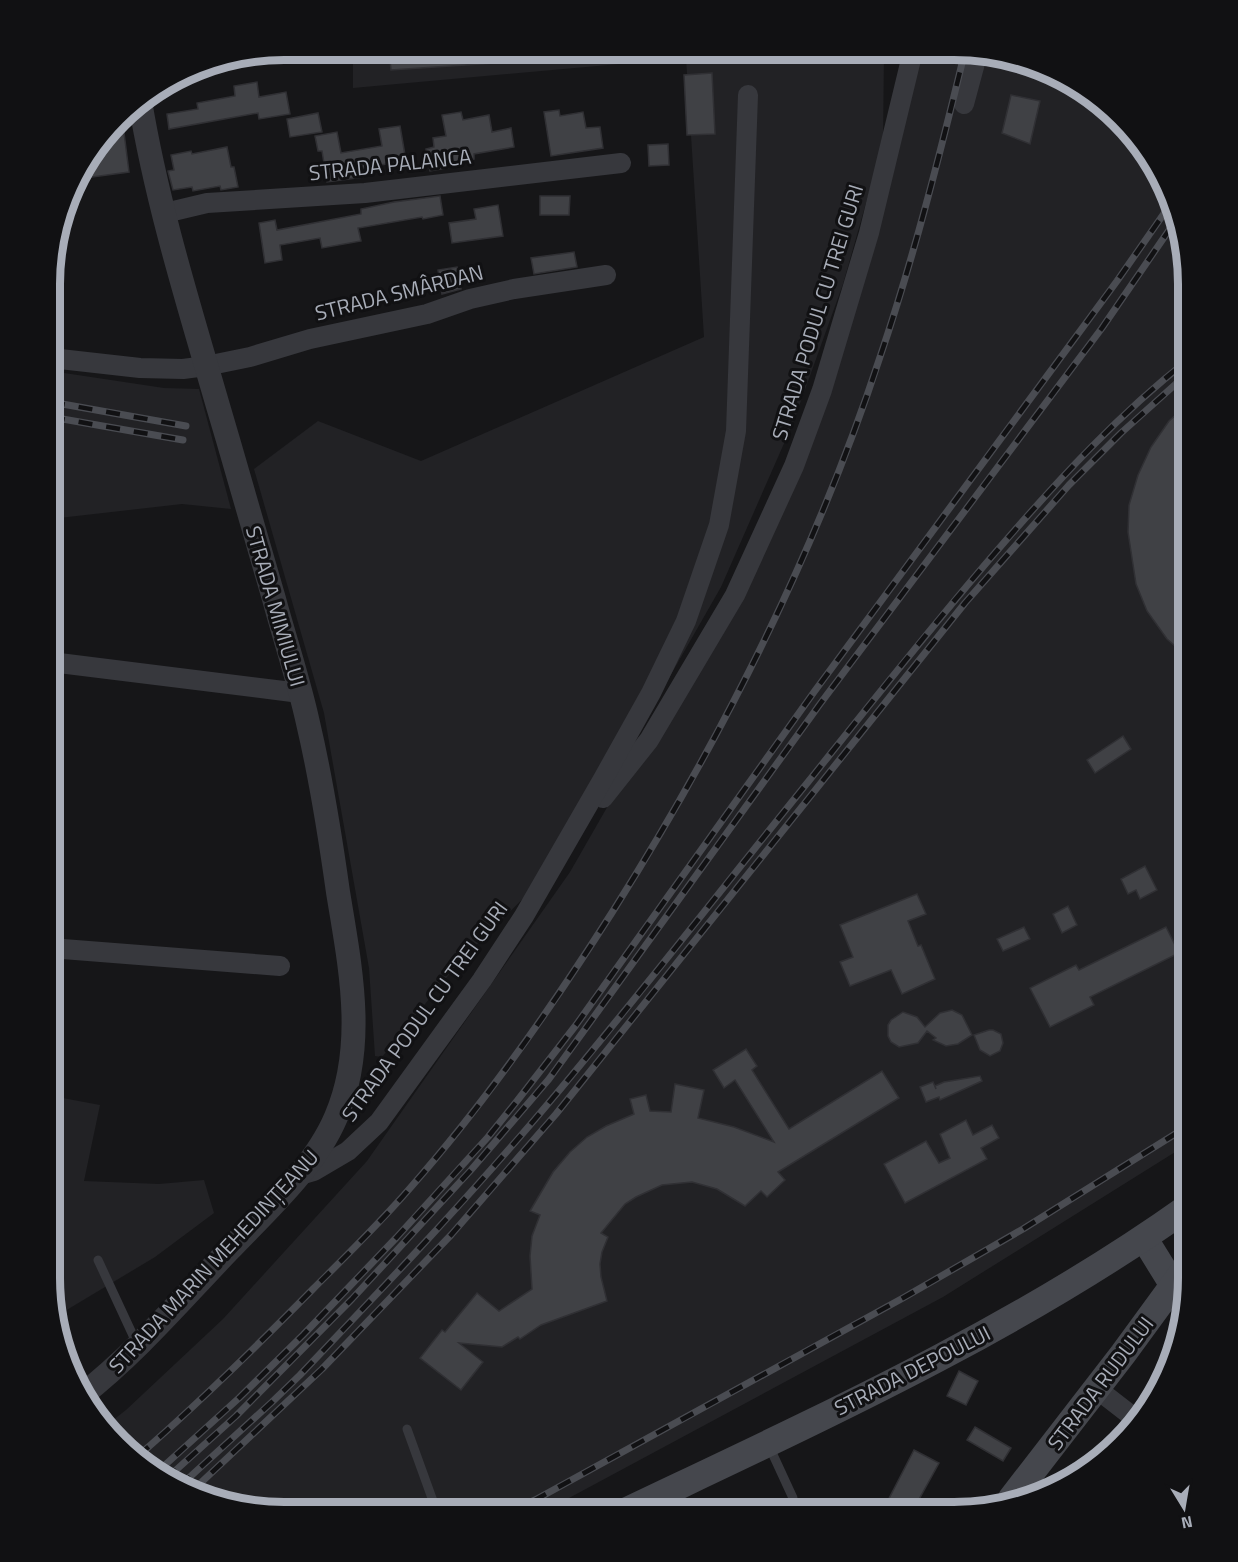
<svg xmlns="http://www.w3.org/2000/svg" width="1238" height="1562" font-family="'Titillium Web',sans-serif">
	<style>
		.built { fill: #222225 }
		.building { fill: #404145; stroke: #303034; stroke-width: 1.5 }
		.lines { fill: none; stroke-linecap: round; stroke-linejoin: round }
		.service { stroke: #37383d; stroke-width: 9 }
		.minor { stroke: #37383d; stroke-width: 20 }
		.tertiary { stroke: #37383d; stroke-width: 24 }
		.secondary { stroke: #45474d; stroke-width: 27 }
		.rail-casing { stroke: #4a4c52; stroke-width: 7 }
		.rail { stroke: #111113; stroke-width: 4.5; stroke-dasharray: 14; stroke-linecap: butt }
		.labels { text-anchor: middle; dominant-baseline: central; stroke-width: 6; stroke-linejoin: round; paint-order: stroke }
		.street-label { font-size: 21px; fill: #a8adb8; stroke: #111113 }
		.rim { fill: none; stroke: #a8adb8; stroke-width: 8 }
	</style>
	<rect width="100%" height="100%" fill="#161618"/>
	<g class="built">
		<polygon points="353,50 884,51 883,143 843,284 793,423 721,587 569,853 460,961 382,1057 375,1056 369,968 324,713 254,469 318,421 421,461 704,337 686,58 353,88"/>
		<polygon points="915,51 985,52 1085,89 1157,167 1181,223 1188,283 1188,1144 943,1297 543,1512 268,1512 208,1500 154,1473 108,1424 126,1410 223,1319 367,1161 570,872 731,591 822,390"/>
		<polygon points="51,371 164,388 199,389 231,509 182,504 59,518 51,517"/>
		<polygon points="50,1061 57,1062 52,1096 100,1105 84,1181 159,1184 204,1180 214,1213 155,1257 55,1317 50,1279"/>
	</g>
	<g class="building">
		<polygon points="389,50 522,50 523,61 391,70"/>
		<polygon points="712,73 715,134 687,135 684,75"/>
		<polygon points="257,82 259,97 286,92 290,114 259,119 258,113 169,129 167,114 198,109 197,103 235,96 234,86"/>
		<polygon points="1011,95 1040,101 1030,144 1002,133"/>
		<polygon points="559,110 560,116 583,112 586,128 600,127 603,148 551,156 544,112"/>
		<polygon points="461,112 463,120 489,115 492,132 511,128 514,147 474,154 474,159 447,163 448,168 430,171 426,149 434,147 433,138 446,136 442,115"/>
		<polygon points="318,113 322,132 290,137 287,119"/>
		<polygon points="122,117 129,172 85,178 83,164 96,148 104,147 103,139"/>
		<polygon points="400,126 406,161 362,168 363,177 327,182 322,151 318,151 315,136 337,132 341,153 382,146 379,129"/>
		<polygon points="668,144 669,165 649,166 648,145"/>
		<polygon points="227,147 231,167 234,167 238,187 221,190 220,186 193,191 192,187 173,190 168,171 174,170 171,155 191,151 192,154"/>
		<polygon points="440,196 443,215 423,219 422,217 358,228 361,241 322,248 320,238 280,245 282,260 265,263 259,223 275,220 277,230 361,214 361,209 394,202"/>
		<polygon points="540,196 570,196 569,215 540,215"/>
		<polygon points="498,205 503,236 452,243 449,223 476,219 474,209"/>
		<polygon points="574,252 577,267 534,274 531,258"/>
		<polygon points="457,267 461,289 442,294 438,270"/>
		<polygon points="1188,404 1188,657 1167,639 1147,611 1136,584 1128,532 1129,505 1138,475 1151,447 1169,421"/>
		<polygon points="1123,736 1131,749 1095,773 1087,760"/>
		<polygon points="1145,866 1157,890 1140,899 1136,890 1128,894 1121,879"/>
		<polygon points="917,894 926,914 908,921 918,946 921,945 935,979 902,994 891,970 850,986 840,962 853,957 840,925"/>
		<polygon points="1068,906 1077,925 1062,933 1053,914"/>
		<polygon points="1024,927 1030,939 1003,951 997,939"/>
		<polygon points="1166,927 1179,953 1090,997 1094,1005 1050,1027 1030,988 1076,965 1079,970"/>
		<polygon points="952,1010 962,1015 972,1035 958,1044 946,1046 933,1040 936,1038 927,1031 918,1043 899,1047 891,1042 888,1036 888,1025 891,1020 903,1012 917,1017 925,1027 940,1013"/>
		<polygon points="989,1030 993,1030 1001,1034 1003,1043 1000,1051 990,1056 980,1050 974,1035"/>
		<polygon points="746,1049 757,1066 752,1070 789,1129 882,1071 899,1098 778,1172 785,1180 767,1197 761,1191 745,1206 717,1189 692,1182 662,1185 636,1197 625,1204 601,1233 608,1237 602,1252 600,1264 601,1277 607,1301 541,1325 520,1339 518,1337 502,1347 459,1343 483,1362 461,1390 420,1358 442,1330 445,1332 477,1293 499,1311 532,1289 530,1256 532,1236 540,1215 530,1211 553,1172 570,1152 587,1137 606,1126 634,1114 630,1099 646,1095 650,1111 671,1112 675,1084 704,1090 698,1118 734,1127 774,1142 735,1080 724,1088 713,1070"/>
		<polygon points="980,1076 982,1081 940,1100 939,1097 926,1102 920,1087 933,1082 936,1089 935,1086 944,1082"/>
		<polygon points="966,1120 973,1135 992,1125 999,1138 981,1148 987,1159 905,1203 884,1164 926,1141 939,1163 950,1158 940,1134"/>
		<polygon points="959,1371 978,1381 966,1405 947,1396"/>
		<polygon points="975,1427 1011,1448 1003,1461 967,1440"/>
		<polygon points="914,1450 939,1463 912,1512 882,1512"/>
	</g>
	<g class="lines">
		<g class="service">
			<polyline points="98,1260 137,1344"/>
			<polyline points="407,1429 437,1512"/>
			<polyline points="769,1446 793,1498"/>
		</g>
		<g class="minor">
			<polyline points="964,104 978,52"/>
			<polyline points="165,213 207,203 365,193 621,163"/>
			<polyline points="51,358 140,368 183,369 206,366 250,357 310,339 427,314 470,299 514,289 606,275"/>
			<polyline points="51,662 300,693"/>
			<polyline points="603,798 649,740 735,595 794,466 822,390 869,233 913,51"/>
			<polyline points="50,948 280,966"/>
			<polyline points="297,1176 314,1171 348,1151 379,1122 482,980 524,916 603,779 651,693 686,621 719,525 736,431 748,95"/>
			<polyline points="1097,1389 1137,1420"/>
		</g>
		<path class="tertiary" d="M 81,1396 C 136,1353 181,1300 229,1250 C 266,1211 315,1167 336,1117 C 367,1045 350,966 338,892 C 330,835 321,778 308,723 C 299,681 285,640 274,599 C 255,534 237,470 218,406 C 189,306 157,204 140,101"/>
		<g class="secondary">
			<polyline points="1144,1238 1173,1285"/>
			<polyline points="1011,1499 1123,1354 1188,1265"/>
			<path d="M 624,1512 C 817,1420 1014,1331 1188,1207"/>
		</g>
		<defs>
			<g id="rail">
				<polyline points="51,402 186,426"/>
				<polyline points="51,417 183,440"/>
				<path d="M 138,1456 C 199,1403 256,1347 313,1289 C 346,1256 380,1223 411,1187 C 486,1102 552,1007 613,911 C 722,738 816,552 880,357 C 914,257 940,154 965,51"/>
				<polyline points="155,1474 239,1398 303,1335 396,1238 488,1137 517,1101 576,1025 814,692 1117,281 1172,202"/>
				<polyline points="166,1479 236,1416 352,1299 471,1170 549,1079 820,704 1102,328 1178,217"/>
				<path d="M 180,1486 L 272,1402 L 300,1375 C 378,1293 456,1211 530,1125 C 625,1014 715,897 808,782 C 871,703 934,623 1001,546 C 1059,479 1119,414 1188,360"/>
				<polyline points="191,1492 322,1369 451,1235 556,1114 965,603 1069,485 1121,433 1188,373"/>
				<polyline points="508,1512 535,1500 903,1298 1023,1229 1188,1126"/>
			</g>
		</defs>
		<use href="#rail" class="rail-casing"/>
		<use href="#rail" class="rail"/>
	</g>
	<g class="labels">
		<g class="street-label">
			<text transform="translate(390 164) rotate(-6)">STRADA PALANCA</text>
			<text transform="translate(399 292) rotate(-14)">STRADA SMÂRDAN</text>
			<text transform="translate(817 312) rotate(-73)">STRADA PODUL CU TREI GURI</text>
			<text transform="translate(276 606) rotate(74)">STRADA MIMIULUI</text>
			<text transform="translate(424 1011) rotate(-54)">STRADA PODUL CU TREI GURI</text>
			<text transform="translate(213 1261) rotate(-47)">STRADA MARIN MEHEDINȚEANU</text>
			<text transform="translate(912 1370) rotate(-27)">STRADA DEPOULUI</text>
			<text transform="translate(1100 1383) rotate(-53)">STRADA RUDULUI</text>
		</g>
	</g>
	<path d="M0 0H1238V1562H0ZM284 60H954A224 224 0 0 1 1178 284V1278A224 224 0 0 1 954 1502H284A224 224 0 0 1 60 1278V284A224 224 0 0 1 284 60Z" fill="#111113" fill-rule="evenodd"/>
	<path class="rim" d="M284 60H954A224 224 0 0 1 1178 284V1278A224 224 0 0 1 954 1502H284A224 224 0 0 1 60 1278V284A224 224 0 0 1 284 60Z"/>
	<g transform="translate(1184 1508) rotate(169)" stroke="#111113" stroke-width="4.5" paint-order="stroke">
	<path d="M0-4.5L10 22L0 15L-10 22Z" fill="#a8adb8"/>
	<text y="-9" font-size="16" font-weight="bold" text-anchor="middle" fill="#a8adb8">N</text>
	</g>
</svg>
